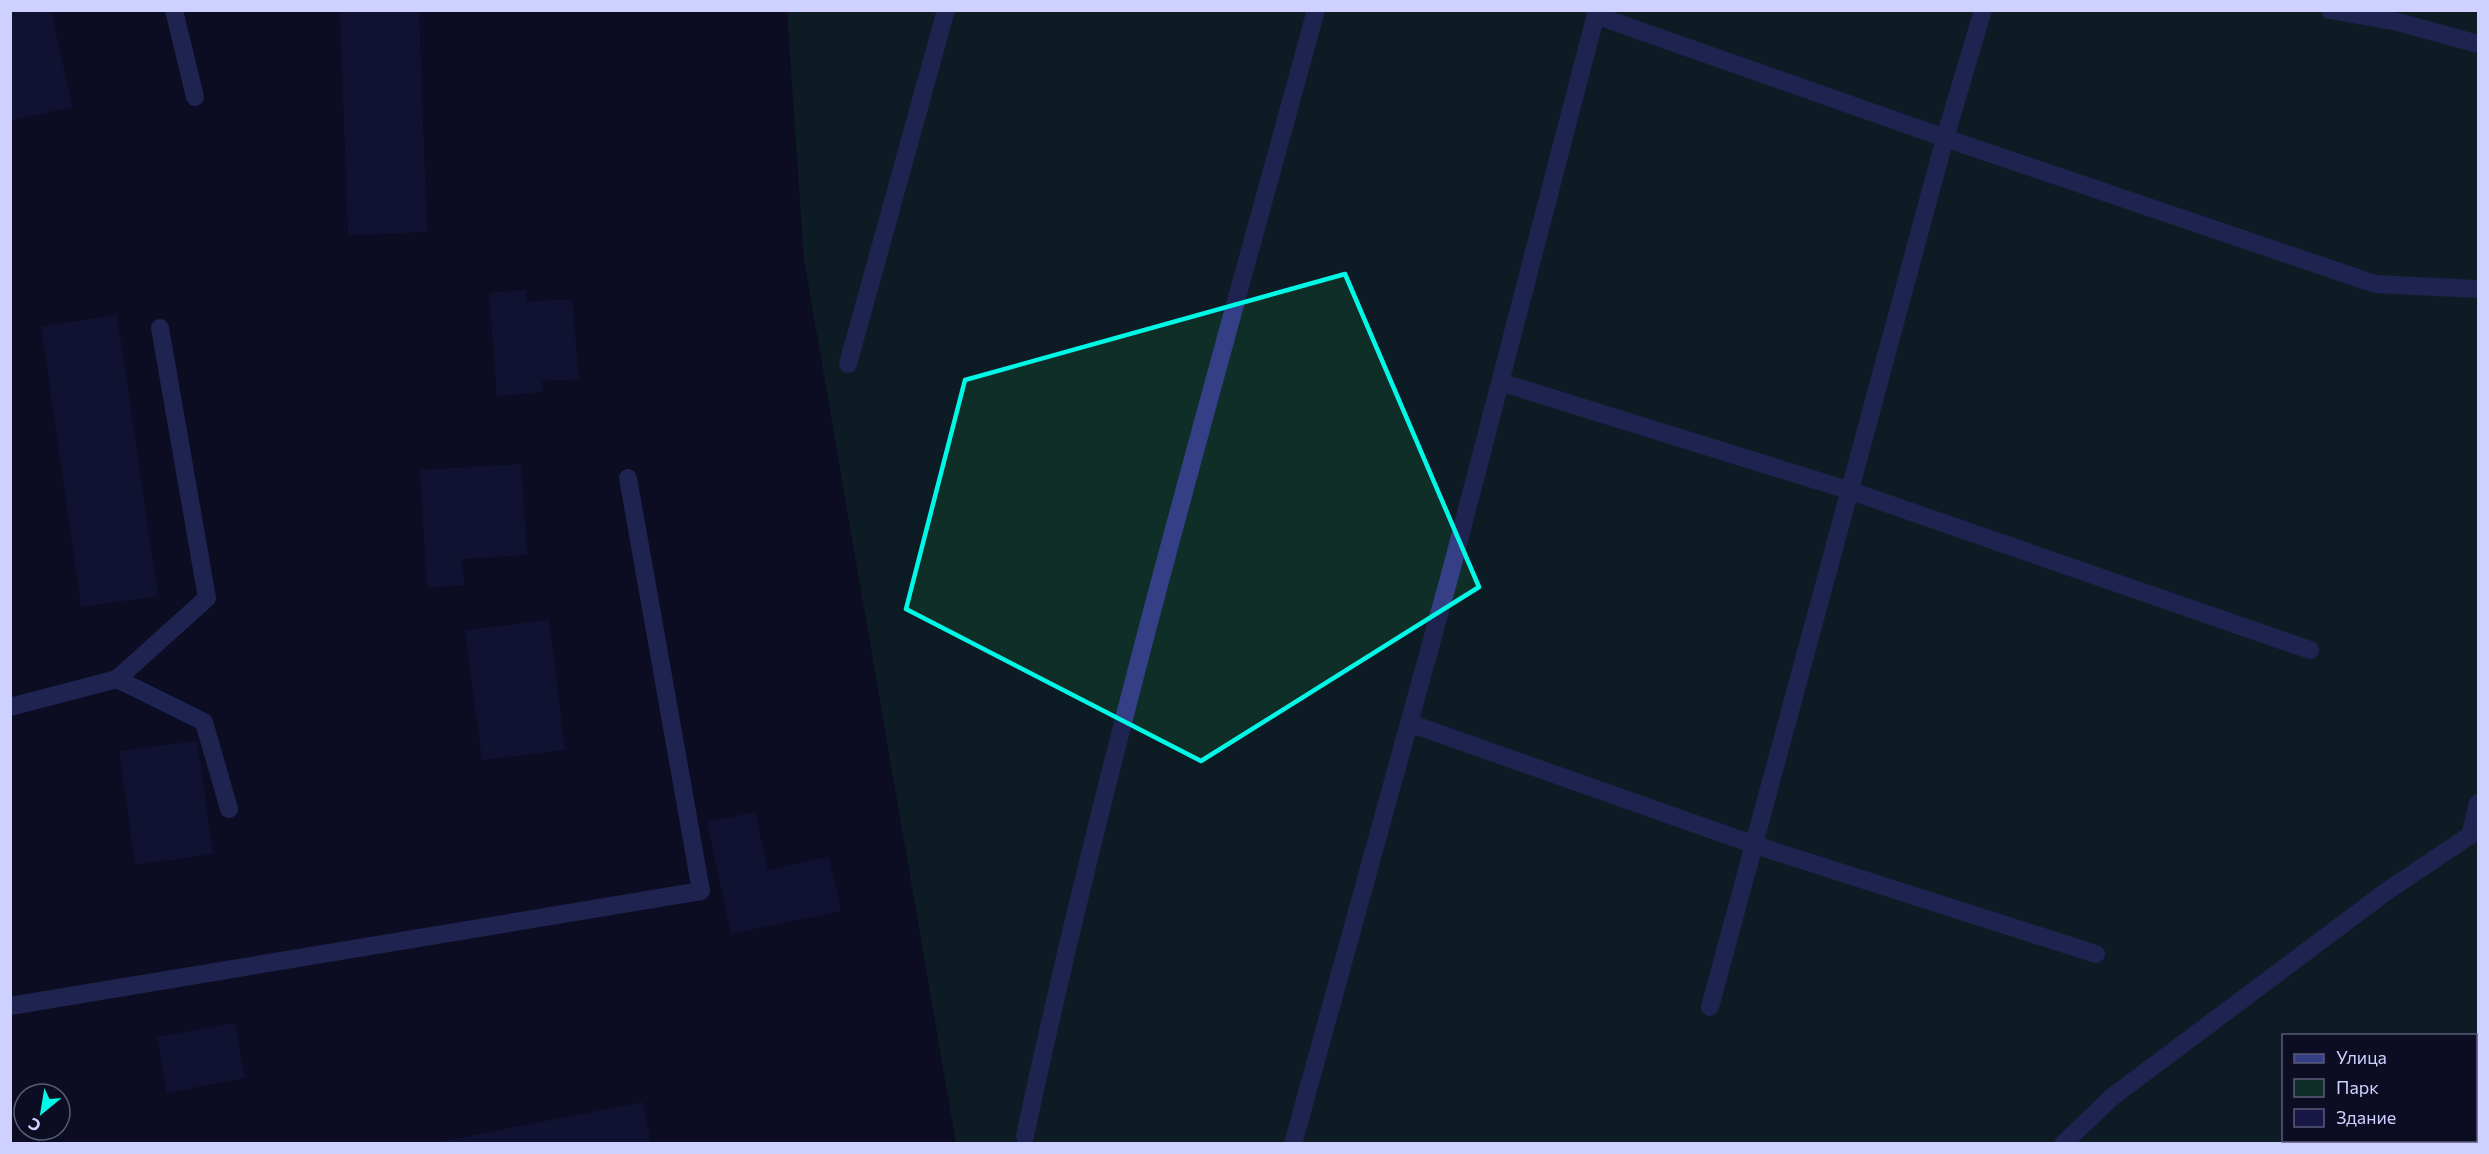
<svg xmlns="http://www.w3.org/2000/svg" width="2489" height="1154" font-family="Commissioner,sans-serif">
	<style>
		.green { fill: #0f2e27 }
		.building { fill: #181745 }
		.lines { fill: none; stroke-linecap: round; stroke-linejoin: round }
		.minor { stroke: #343f86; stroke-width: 18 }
		.marked { fill: none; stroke: #00f9e6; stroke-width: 4.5; stroke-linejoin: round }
	</style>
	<rect width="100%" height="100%" fill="#0c0c23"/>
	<polygon class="green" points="787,11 2478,11 2478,1138 2476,1139 2476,1036 2284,1036 2284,1140 2464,1141 2446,1144 956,1143 804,259"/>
	<g class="building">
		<polygon points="10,10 51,10 72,107 10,121"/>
		<polygon points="340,10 419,10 427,232 348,235"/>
		<polygon points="526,290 527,302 572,299 579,379 542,381 543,392 497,396 489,293"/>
		<polygon points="117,315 158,596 81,607 41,326"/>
		<polygon points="521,464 527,555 462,559 464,585 427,588 420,470"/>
		<polygon points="549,620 565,750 482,760 465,630"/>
		<polygon points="197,741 213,854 135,865 119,751"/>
		<polygon points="755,812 768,870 829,857 841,911 731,934 707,822"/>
		<polygon points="235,1023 245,1078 167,1093 157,1037"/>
		<polygon points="643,1102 651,1144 438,1144 438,1142"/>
	</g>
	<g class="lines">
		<g class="minor">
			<polyline points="174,10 195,97"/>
			<polyline points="2330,10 2398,22 2478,44"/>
			<polyline points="1595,15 1945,138 2375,284 2478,289"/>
			<polyline points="848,364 946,10"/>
			<polyline points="1500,382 1851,491 2310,650"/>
			<polyline points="117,679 204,722 229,809"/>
			<polyline points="10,707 117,679 207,598 160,328"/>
			<polyline points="1409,723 1755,845 2096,954"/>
			<polyline points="2470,836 2478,803"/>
			<polyline points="10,1006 701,891 628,478"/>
			<polyline points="1710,1007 1945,138 1983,10"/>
			<path d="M 1025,1136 C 1106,757 1214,384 1316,10"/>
			<polyline points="1293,1144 1451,571 1597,10"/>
			<polyline points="2063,1144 2112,1097 2387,891 2478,830"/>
		</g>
	</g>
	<path d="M0 0H2489V1154H0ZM 1345,274 L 1479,587 L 1201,761 L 906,609 L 965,380 Z" fill="#0c0c23" fill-opacity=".55" fill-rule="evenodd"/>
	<path class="marked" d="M 1345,274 L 1479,587 L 1201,761 L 906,609 L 965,380 Z"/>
	<rect width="2489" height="1154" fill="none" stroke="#ced1ff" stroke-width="24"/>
	<rect x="2282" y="1034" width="195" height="108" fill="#0c0c23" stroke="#5a5b7b" stroke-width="1.5"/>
	<rect x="2294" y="1054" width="30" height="9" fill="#343f86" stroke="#5a5b7b" stroke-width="1.5"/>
	<text x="2336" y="1064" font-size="18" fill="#ced1ff">Улица</text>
	<rect x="2294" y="1079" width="30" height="18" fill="#0f2e27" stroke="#5a5b7b" stroke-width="1.5"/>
	<text x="2336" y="1094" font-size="18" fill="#ced1ff">Парк</text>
	<rect x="2294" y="1109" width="30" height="18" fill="#181745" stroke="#5a5b7b" stroke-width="1.5"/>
	<text x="2336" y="1124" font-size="18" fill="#ced1ff">Здание</text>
	<g transform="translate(42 1112) rotate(210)"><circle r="28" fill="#0c0c23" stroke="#5a5b7b" stroke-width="1.5"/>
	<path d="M0-4.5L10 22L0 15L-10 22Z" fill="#00f9e6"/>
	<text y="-9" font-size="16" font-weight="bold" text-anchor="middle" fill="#ced1ff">С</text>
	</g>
</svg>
